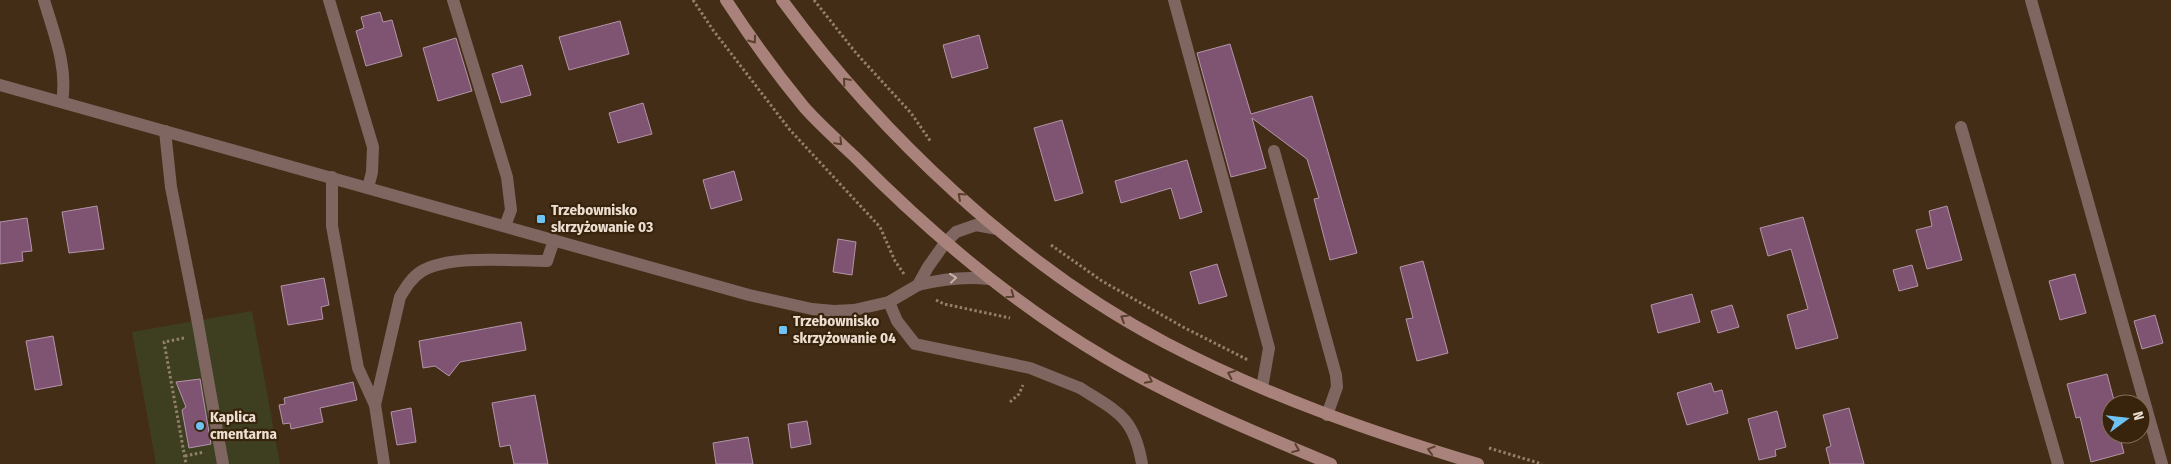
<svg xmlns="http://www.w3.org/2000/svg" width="2171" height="464" font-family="'Fira Sans Condensed',sans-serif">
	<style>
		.green { fill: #3e3f20 }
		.building { fill: #7f5472; stroke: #b394a9 }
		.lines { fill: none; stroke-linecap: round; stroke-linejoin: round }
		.path { stroke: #92806d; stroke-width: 3; stroke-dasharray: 2.5 2.5; stroke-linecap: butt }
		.service { stroke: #7f6661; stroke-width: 12 }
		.pedestrian { stroke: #7f6661; stroke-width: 12 }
		.minor { stroke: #7f6661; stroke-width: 12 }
		.tertiary { stroke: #7f6661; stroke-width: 12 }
		.secondary { stroke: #a9837b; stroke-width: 12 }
		.oneway { stroke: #5a402d }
		.oneway2 { stroke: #c6b4a9 }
		.poi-dot { fill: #6fc2f4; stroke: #38230c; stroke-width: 2 }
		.labels { text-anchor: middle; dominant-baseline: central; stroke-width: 4.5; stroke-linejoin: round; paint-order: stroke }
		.poi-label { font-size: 15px; font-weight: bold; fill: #ecded0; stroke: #38230c; text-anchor: start }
	</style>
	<rect width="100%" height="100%" fill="#432d16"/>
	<polygon class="green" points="252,311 280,464 156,464 132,332"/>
	<g class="building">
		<polygon points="380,12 383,22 392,20 402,56 366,66 356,31 364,28 361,17"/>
		<polygon points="620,21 629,54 569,70 559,37"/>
		<polygon points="979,35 988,68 952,78 943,45"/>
		<polygon points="456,38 472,91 438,101 423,48"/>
		<polygon points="1230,44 1251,114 1312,96 1357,253 1330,260 1314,199 1319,198 1307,159 1252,118 1266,168 1231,177 1197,53"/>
		<polygon points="522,65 531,95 501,103 492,74"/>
		<polygon points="643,103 652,134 618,143 609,113"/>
		<polygon points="1062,120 1083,193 1055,201 1034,128"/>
		<polygon points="1187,160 1202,212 1180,219 1171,188 1121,203 1115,181"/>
		<polygon points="734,171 742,200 711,209 703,180"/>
		<polygon points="97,206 104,249 69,253 62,212"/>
		<polygon points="1947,206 1962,260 1927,269 1916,230 1932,226 1929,211"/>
		<polygon points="1803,217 1838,338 1796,349 1787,315 1808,309 1791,249 1768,256 1760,228"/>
		<polygon points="27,218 32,251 22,252 23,261 0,264 0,222"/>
		<polygon points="838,239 856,242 852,275 833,272"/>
		<polygon points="1423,261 1448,353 1417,361 1406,319 1413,318 1400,267"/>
		<polygon points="1217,264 1227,296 1199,304 1190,272"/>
		<polygon points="1912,265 1918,286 1899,291 1893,270"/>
		<polygon points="2075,274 2086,313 2060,320 2049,281"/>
		<polygon points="324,278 329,305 321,307 323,319 288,325 281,286"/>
		<polygon points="1692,294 1700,322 1658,333 1651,305"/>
		<polygon points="1732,305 1739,327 1718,333 1711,311"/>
		<polygon points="2155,315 2163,343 2142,349 2134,321"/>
		<polygon points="521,322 526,350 460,362 449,376 435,366 423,368 419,341"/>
		<polygon points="53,336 62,385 35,390 26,341"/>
		<polygon points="2107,374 2115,404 2111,404 2111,434 2119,434 2124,453 2091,462 2080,417 2076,418 2067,384"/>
		<polygon points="200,379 211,444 189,448 182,410 186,407 176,382"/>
		<polygon points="353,382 357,400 320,408 323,422 291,429 290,423 283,424 279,405 285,404 284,398"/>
		<polygon points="1711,383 1714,392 1722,390 1728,413 1687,425 1677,393"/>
		<polygon points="535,395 548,464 514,464 510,445 500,447 492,403"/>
		<polygon points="411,408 416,442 397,445 391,412"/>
		<polygon points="1849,408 1864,464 1830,464 1826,448 1831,446 1823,415"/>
		<polygon points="1777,411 1786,447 1775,450 1776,456 1759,460 1748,419"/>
		<polygon points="807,421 811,444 791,448 788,424"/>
		<polygon points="748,437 753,464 716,464 713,443"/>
	</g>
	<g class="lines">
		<g class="path">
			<polyline points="693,0 713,30 790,130 880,227 895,261 904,274"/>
			<polyline points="814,0 856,53 911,113 931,142"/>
			<polyline points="1051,245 1102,281 1183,327 1248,360"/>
			<polyline points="936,300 944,304 1010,318"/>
			<polyline points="184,338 164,342 186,464"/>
			<polyline points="1010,402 1019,394 1023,385"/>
			<polyline points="1489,448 1542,464"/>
			<polyline points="185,456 204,452"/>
		</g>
		<g class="service">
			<path d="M 44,0 C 54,34 68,67 62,102"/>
			<polyline points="329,0 373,147 372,172 368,188"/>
			<polyline points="453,0 507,177 511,210 505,226"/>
			<polyline points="1174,0 1269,348 1262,388"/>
			<polyline points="2031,0 2162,464"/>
			<polyline points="1961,127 2058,464"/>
			<polyline points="165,131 171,187 197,318"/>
			<polyline points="1274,151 1336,375 1337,387 1327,415"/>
			<polyline points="332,177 332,226 358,368 375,405 384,464"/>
			<path d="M 1080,388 C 1118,412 1134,417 1142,464"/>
			<path d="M 375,405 L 400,297 C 406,287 412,277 422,271 C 451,254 513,261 547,261 L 554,240"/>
		</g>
		<polyline class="pedestrian" points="197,318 223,464"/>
		<polyline class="minor" points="889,302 897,321 915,344 1030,368 1080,388"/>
		<g class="tertiary">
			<polyline points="0,85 749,295 812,309 834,311 854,310 889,302 918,285 928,267 945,243 956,232 976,225 997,229"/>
			<path d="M 918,285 C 942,279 964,276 989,279"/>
		</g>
		<g class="secondary">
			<path d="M 726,0 C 750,37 776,73 804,107 C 819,124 837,140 854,156 C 930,233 1012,303 1106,358 C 1175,399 1256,433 1331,464"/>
			<path d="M 782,0 C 880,134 1019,266 1166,343 C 1265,395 1371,432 1478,464"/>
		</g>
	</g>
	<defs><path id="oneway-chevron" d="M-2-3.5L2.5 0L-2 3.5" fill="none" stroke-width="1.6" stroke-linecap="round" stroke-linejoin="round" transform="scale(1.25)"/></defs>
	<g class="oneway">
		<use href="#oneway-chevron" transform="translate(753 40) rotate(54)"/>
		<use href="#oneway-chevron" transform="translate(846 81) rotate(-131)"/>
		<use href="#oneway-chevron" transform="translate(839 142) rotate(45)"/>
		<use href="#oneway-chevron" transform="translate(961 196) rotate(-138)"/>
		<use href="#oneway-chevron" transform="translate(1011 295) rotate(36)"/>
		<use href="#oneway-chevron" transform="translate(1124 318) rotate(-149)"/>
		<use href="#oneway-chevron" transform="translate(1231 374) rotate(-155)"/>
		<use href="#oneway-chevron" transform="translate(1149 380) rotate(27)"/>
		<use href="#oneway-chevron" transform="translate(1296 449) rotate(22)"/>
		<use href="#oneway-chevron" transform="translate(1431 450) rotate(-163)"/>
	</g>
	<use class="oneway2" href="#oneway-chevron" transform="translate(953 278) rotate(-6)"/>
	<g class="poi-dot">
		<rect x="536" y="214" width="10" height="10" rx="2.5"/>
		<rect x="778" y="325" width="10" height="10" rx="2.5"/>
		<circle cx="200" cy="426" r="5"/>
	</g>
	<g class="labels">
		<g class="poi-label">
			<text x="551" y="210">Trzebownisko<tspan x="551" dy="17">skrzyżowanie 03</tspan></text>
			<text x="793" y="321">Trzebownisko<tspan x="793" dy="17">skrzyżowanie 04</tspan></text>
			<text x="210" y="417">Kaplica<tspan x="210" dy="17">cmentarna</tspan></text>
		</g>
	</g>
	<g transform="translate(2126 419) rotate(75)"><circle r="24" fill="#38230c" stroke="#806e5a"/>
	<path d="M0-4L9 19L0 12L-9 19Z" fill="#6fc2f4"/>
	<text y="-8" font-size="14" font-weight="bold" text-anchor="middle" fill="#ecded0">N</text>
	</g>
</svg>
